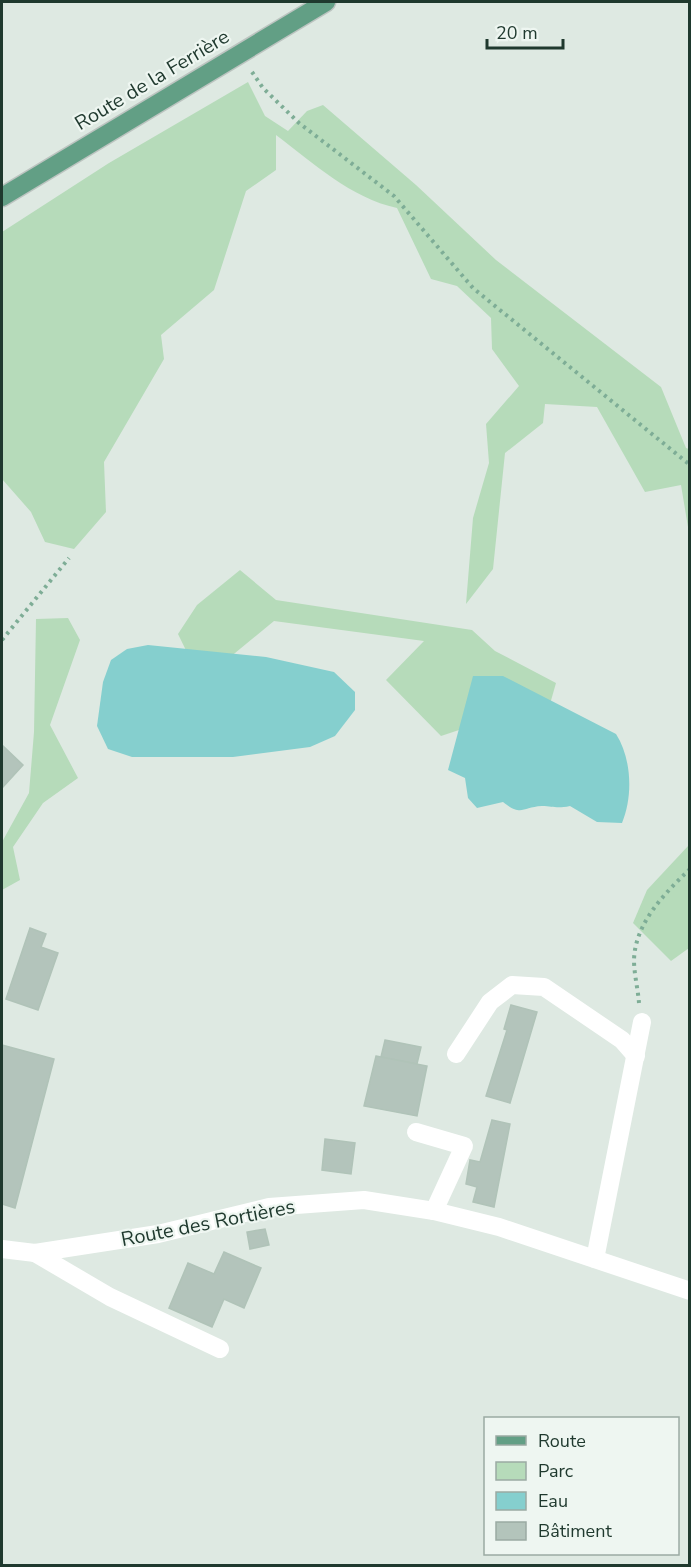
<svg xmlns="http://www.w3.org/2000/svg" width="691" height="1567" font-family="'Nunito Sans',sans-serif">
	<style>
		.green { fill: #b6dbba }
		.water { fill: #85cfce }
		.building { fill: #b3c4bb; stroke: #b0c3b8; stroke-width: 1.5 }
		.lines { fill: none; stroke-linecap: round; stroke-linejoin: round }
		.major-casing { stroke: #bcc4c0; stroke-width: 21 }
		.path { stroke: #7ead96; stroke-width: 4; stroke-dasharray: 3 4.5; stroke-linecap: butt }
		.minor { stroke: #fff; stroke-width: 18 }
		.major { stroke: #629f85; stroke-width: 18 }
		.labels { text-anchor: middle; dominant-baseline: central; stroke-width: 4.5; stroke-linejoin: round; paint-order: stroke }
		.street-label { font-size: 20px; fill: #1f392e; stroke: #eef6f1 }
	</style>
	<rect width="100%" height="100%" fill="#dee9e2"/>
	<g class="green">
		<path d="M 248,82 L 265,116 L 288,131 L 307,111 L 323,105 L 416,185 L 496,260 L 661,387 L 686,448 L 689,449 L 689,533 L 681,485 L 645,492 L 597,407 L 545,404 L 543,423 L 505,453 L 493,569 L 466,604 L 473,518 L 489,463 L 486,424 L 519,386 L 492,349 L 491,318 L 457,286 L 431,279 L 397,208 C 351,198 313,163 276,135 L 276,170 L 246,191 L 214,290 L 161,335 L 164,359 L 104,462 L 106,512 L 74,549 L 45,542 L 31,512 L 2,479 L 2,232 L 109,163 Z"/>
		<polygon points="240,570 276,600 472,630 495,651 556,683 548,711 477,724 441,736 386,680 424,641 274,621 201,681 178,634 197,605"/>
		<polygon points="68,618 80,640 50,725 78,778 43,803 13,847 20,880 2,890 2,842 29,793 34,732 36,619"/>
		<polygon points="689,845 689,948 671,961 633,923 647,890"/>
	</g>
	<g class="water">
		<polygon points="148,645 266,657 334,672 355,692 355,710 335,736 310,747 233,757 132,757 108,749 97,726 103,682 111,660 127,649"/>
		<path d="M 473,676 L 503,676 L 616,734 C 632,759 633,797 622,823 L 597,822 L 570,806 C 556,809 553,806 542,806 C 522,807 522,817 503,802 L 477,808 L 468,798 L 465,778 L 448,770 Z"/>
	</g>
	<g class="building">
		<polygon points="2,745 23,765 2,788"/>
		<polygon points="30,928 46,934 41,947 58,953 38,1010 6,999"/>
		<polygon points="511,1005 537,1012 510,1103 486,1096 507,1030 504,1029"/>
		<polygon points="385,1040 421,1047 417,1064 381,1057"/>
		<polygon points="2,1045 54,1059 15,1208 2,1204"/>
		<polygon points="376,1056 427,1066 417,1116 364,1106"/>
		<polygon points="492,1120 510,1124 494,1207 473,1202 477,1187 466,1184 470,1160 480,1162"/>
		<polygon points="325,1139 355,1143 351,1174 322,1170"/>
		<polygon points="265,1229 269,1245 250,1249 247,1232"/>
		<polygon points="224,1252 261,1268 244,1308 224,1299 212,1327 169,1308 188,1263 214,1274"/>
	</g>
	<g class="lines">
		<defs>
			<polyline id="major" points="2,197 326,2"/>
		</defs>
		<use href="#major" class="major-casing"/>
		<g class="path">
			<polyline points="252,72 263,88 299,123 394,196 473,288 690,465"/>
			<polyline points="2,640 69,558"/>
			<path d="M 639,1003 C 638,989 634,974 634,960 C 635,923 665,893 690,869"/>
		</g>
		<g class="minor">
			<polyline points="456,1054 490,1002 512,985 544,987 622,1040 636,1056"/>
			<polyline points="416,1132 464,1146 434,1211"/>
			<polyline points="2,1249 35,1253 158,1234 269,1207 364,1200 434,1211 499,1227 690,1291"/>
			<polyline points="35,1253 110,1297 220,1349"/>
			<polyline points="595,1259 642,1022"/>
		</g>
		<use href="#major" class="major"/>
	</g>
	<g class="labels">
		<g class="street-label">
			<text transform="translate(152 80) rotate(-31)">Route de la Ferrière</text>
			<text transform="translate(208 1223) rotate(-11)">Route des Rortières</text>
		</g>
	</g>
	<rect width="691" height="1567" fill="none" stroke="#1f392e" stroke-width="6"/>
	<rect x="484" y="1417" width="195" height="138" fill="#eef6f1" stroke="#9baaa3" stroke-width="1.5"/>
	<rect x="496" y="1436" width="30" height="9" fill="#629f85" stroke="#9baaa3" stroke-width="1.5"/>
	<text x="538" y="1447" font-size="18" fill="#1f392e">Route</text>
	<rect x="496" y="1462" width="30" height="18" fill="#b6dbba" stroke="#9baaa3" stroke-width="1.5"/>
	<text x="538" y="1477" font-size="18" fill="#1f392e">Parc</text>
	<rect x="496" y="1492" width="30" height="18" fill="#85cfce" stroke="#9baaa3" stroke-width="1.5"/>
	<text x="538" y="1507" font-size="18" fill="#1f392e">Eau</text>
	<rect x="496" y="1522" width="30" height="18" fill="#b3c4bb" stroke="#9baaa3" stroke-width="1.5"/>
	<text x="538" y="1537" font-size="18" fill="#1f392e">Bâtiment</text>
	<path d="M487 39v9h76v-9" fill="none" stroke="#1f392e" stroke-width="3"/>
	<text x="496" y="39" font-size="18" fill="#1f392e" stroke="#eef6f1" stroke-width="4.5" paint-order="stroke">20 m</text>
</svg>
